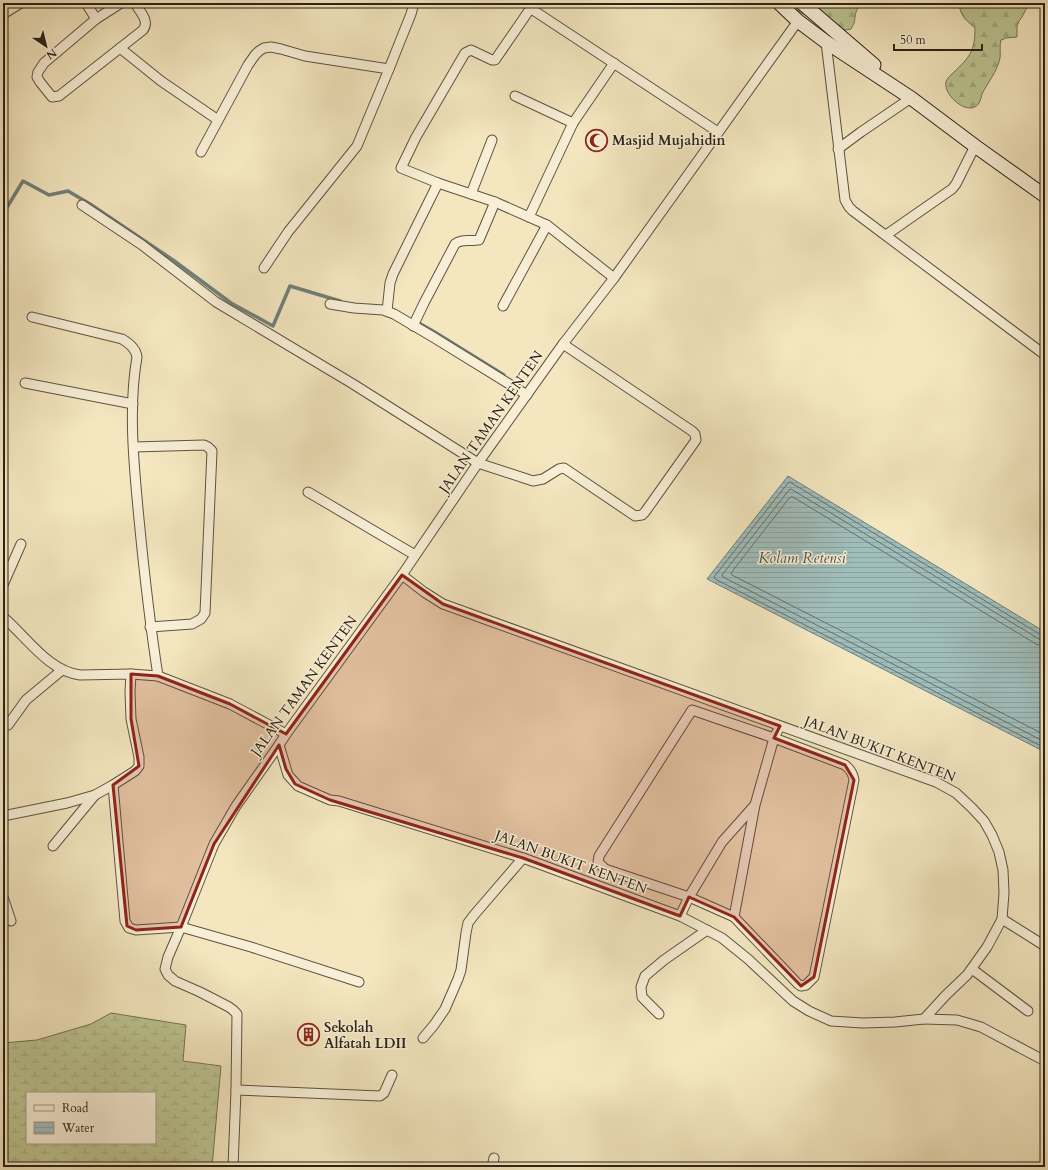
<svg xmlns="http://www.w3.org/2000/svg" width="1048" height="1170" font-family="Cardo,serif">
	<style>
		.forest { fill: url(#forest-firs); stroke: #747454 }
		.wetland { fill: url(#wetland-marsh); stroke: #747454; fill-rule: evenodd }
		.water { fill: url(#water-rules); stroke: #71807a }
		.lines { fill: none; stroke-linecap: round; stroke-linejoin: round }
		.shore { stroke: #66706a; stroke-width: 1 }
		.stream { stroke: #71807a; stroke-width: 3.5 }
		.street-casing { stroke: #5d5341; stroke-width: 11 }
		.secondary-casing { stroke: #2b2217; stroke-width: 15 }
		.street { stroke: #f8efd6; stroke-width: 9 }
		.secondary { stroke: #f8efd6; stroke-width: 13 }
		.marked { fill: #8f2418; fill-opacity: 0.2; stroke: #8f2418; stroke-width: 3; stroke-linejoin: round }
		.labels { text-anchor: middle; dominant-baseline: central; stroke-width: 3; stroke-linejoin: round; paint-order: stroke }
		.poi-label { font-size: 14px; font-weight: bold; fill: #2b2217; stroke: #f8efd6; text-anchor: start }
		.street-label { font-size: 14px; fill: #2b2217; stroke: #f8efd6 }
		.water-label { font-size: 15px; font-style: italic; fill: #4e5149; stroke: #f8efd6 }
	</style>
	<defs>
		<pattern id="forest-firs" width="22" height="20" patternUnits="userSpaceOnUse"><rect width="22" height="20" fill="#bcc592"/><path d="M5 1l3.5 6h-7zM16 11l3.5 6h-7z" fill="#a2a97d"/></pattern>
		<pattern id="wetland-marsh" width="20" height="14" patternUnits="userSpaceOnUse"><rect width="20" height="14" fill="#bcc592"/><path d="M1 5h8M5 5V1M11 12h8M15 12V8" fill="none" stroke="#a2a97d"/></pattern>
		<pattern id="water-rules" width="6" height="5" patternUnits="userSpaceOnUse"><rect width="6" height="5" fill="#a0bebc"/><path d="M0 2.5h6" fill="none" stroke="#8aa3a1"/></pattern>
	</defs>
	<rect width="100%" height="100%" fill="#f4e7c0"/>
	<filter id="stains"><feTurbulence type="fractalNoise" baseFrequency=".005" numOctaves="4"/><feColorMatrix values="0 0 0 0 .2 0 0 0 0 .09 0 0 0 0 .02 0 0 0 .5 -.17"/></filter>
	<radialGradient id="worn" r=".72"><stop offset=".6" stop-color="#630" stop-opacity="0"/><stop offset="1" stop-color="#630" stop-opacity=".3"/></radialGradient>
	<g class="forest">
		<path d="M 788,3 L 861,3 C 860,6 857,9 856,12 C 854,20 856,21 851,29 L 846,30 C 827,23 803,18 788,3 Z"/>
		<path d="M 959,3 L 1033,3 L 1026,9 L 1022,17 L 1019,21 L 1017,26 L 1017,37 L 1006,38 L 1001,40 C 999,47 1001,52 1000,58 C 997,72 988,82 982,94 C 981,97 981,100 979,103 C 970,118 943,96 946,82 C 947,78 950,76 953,73 C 970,57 975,51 975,28 C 966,20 960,16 959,3 Z"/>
	</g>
	<path class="wetland" d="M 111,1013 L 186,1025 L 183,1061 L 221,1066 L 212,1167 L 3,1167 L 3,1043 L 37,1040 L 91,1024 ZM 27,1093 L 155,1093 L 155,1143 L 27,1143 Z"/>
	<polygon class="water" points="788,476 1045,632 1045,752 707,579"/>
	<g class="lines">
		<g class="shore">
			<polyline points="1045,636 1041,635 790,482 788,483 714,577 715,579 1045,748"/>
			<polyline points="1045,641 1039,639 791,489 789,490 722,575 723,577 1045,742"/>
			<polyline points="1045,647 1036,644 793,497 790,497 731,573 732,575 1045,735"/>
		</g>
		<g class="stream">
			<polyline points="3,214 23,181 49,195 68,191 90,204 173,260 231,303 273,326 290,286 340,301"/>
			<polyline points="417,322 433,331 504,375"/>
		</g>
		<defs>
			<g id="street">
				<path d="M 86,3 L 96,19 L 44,63 L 38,72 L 37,77 L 40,82 L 52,97 L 59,96 L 143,30 C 150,21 140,12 135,3"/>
				<polyline points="3,14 21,3"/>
				<polyline points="96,19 121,3"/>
				<polyline points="826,42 845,200 849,207 853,211 1045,355"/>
				<polyline points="120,48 161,81 218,120"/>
				<polyline points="515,96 573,123"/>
				<polyline points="838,149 861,132 911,98"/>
				<polyline points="201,152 248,65 255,55 259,51 264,48 271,47 281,49 305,56 389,69"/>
				<polyline points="471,194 492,140"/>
				<polyline points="82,205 142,245 216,302 353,384 478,463 533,481 543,479 559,469 564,468 635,516 642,515 645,512 696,440 695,434 692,431 563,344"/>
				<polyline points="529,217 573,123 614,63"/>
				<polyline points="886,235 952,189 956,184 975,146"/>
				<polyline points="264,268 288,232 357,146 389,69 411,14 414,3"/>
				<polyline points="614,278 547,225 495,202 438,183 401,168 416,137 465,53 471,50 492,60 495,60 528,12 530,10 533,10 718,132"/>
				<polyline points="330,304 354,308 383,310 394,314 433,337 527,395"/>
				<polyline points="503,306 547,225"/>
				<polyline points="387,311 390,283 393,274 438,183"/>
				<path d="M 32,317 L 122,339 C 129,343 136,349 137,357 C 128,408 134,467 139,519 C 144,571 150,624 158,676"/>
				<path d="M 413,326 L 424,303 L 455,244 C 462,238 471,242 479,240 L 495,202"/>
				<polyline points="25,383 133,404"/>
				<polyline points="134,447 204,445 208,447 212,451 205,613 201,619 192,624 150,627"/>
				<polyline points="308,492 415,555"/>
				<polyline points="3,585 21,544"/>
				<path d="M 3,617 C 27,637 48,671 80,675 L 131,674 L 158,676 L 230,704 L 286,734"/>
				<polyline points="8,725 26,700 62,670"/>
				<path d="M 774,738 L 845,765 C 850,769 853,773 854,780 L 814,977 L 806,985 L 801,986 L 798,984 L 734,917 L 755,805 Z"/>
				<polyline points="279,745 288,775 298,786 330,800 339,801 523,858 680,916 722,938 748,959 793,1001 809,1011 831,1021 863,1023 895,1022 924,1019 946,995 967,975 987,947 1002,919 1004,893 1003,870 999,852 992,835 984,821 972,808 956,793 936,782 443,604 424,592 402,575"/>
				<polyline points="113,785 125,921 129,928 136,930 181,927 251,947 359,982"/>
				<polyline points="3,816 67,803 95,795"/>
				<polyline points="53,846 95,795 113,785 135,771 139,766 139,757 131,719 130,692 131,674"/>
				<polyline points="3,897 11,921"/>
				<polyline points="680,916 689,897 722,842 754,806"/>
				<polyline points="734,917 689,897 605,869 598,862 599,856 692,710 774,738 780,726"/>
				<polyline points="1002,919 1045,946"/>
				<polyline points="972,969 1028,1011"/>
				<polyline points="659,1014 642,997 641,987 645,976 664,960 707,930"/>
				<polyline points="924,1019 957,1020 981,1027 1045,1061"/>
				<polyline points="423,1038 434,1025 445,1009 458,979 461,970 466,933 468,923 474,915 523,858"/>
				<polyline points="236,1090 380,1096 384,1093 392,1075"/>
				<polyline points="233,1167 236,1090 237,1014 233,1010 229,1007 200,992 175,981 168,975 165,969 168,957 181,927 214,844 236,806 279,745 286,734 402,575 478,463 563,344 614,278 798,21"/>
				<polyline points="492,1167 494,1158"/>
			</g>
			<g id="secondary">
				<polyline points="779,3 798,21 826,42 911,98 975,146 1045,196"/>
				<polyline points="802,3 874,65"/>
			</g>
		</defs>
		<use href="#street" class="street-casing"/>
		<use href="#secondary" class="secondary-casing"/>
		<use href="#street" class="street"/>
		<use href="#secondary" class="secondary"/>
	</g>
	<path class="marked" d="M 402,575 L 443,604 L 780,726 L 774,738 L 845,765 L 854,780 L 814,977 L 801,986 L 734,917 L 689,897 L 680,916 L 523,858 L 330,800 L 295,784 L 286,769 L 279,745 L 214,844 L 181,927 L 136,930 L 127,926 L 113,785 L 139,766 L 131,719 L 131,674 L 158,676 L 230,704 L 286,734 Z"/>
	<defs>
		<symbol id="mosque-ring" viewBox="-11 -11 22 22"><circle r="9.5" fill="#f8efd6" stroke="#8f2418" stroke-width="1.5"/><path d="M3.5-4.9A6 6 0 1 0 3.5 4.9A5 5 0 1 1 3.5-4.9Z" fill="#8f2418"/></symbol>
		<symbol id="building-ring" viewBox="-11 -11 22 22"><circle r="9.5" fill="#f8efd6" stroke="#8f2418" stroke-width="1.5"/><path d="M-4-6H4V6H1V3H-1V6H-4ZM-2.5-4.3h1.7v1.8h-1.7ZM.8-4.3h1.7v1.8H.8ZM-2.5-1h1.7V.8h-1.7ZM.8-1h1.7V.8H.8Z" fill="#8f2418"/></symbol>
	</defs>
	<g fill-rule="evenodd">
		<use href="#mosque-ring" x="584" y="128" width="25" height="25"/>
		<use href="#building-ring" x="296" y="1022" width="25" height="25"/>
	</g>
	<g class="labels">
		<g class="poi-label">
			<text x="612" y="140">Masjid Mujahidin</text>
			<text x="324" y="1027">Sekolah<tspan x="324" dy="16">Alfatah LDII</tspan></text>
		</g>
		<g class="street-label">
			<text transform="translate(491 422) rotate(-55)">JALAN TAMAN KENTEN</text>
			<text transform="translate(304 686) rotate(-54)">JALAN TAMAN KENTEN</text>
			<text transform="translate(880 749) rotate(21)">JALAN BUKIT KENTEN</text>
			<text transform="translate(571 862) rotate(20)">JALAN BUKIT KENTEN</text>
		</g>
		<g class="water-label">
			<text x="802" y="558">Kolam Retensi</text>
		</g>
	</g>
	<rect width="1048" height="1170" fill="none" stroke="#f4e7c0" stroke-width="16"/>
	<rect x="4" y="4" width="1040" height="1162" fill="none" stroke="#2b2217" stroke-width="2"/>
	<rect x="8" y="8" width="1032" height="1154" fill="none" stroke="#2b2217"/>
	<rect x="26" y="1092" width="130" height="52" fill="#f8efd6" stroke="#a69d8a"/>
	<rect x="34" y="1105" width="20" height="6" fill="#f8efd6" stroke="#a69d8a"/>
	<text x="62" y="1112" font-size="12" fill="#2b2217">Road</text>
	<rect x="34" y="1122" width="20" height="12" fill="url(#water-rules)" stroke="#a69d8a"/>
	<text x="62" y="1132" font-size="12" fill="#2b2217">Water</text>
	<g transform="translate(46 46) rotate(145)" stroke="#f8efd6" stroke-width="3" paint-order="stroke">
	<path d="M0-3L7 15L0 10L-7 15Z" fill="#2b2217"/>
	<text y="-6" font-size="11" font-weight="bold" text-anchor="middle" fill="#2b2217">N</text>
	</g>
	<path d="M894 44v6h88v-6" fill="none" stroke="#2b2217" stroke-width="2"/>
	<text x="900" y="44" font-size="12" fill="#2b2217" stroke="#f8efd6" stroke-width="3" paint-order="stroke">50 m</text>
	<rect width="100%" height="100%" filter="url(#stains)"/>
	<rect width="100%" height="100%" fill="url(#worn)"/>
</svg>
